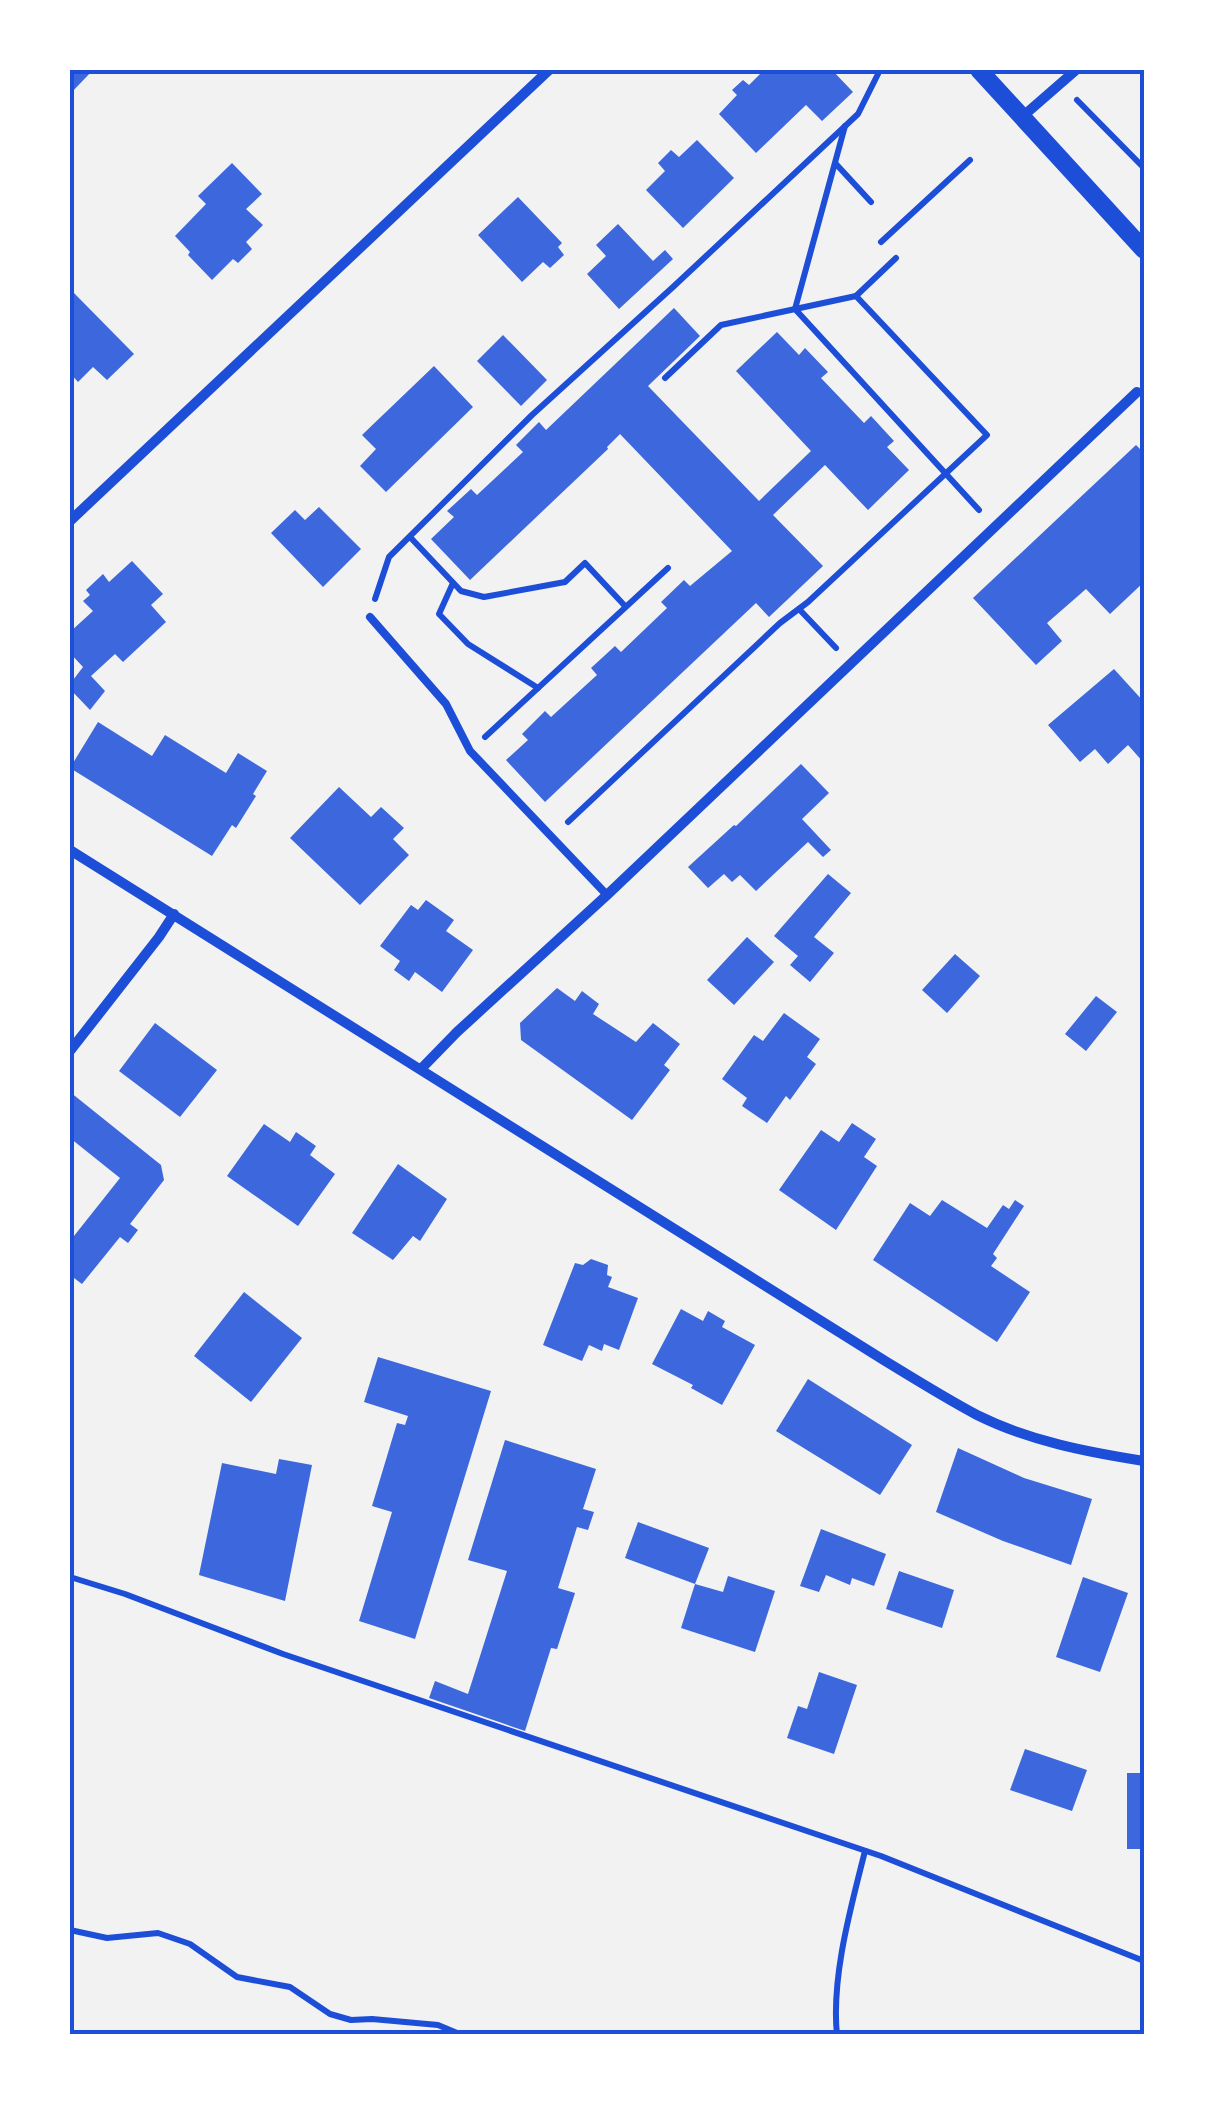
<svg xmlns="http://www.w3.org/2000/svg" width="1214" height="2105" font-family="Georgia,serif">
	<style>
		.building { fill: #3d67dc }
		.lines { fill: none; stroke-linecap: round; stroke-linejoin: round }
		.path { stroke: #1d4ed8; stroke-width: 6 }
		.service { stroke: #1d4ed8; stroke-width: 8 }
		.minor { stroke: #1d4ed8; stroke-width: 10 }
		.tertiary { stroke: #1d4ed8; stroke-width: 18 }
		.neatline { fill: none; stroke: #1d4ed8; stroke-width: 4 }
	</style>
	<rect width="100%" height="100%" fill="#f2f2f2"/>
	<g class="building">
		<polygon points="70,70 93,70 70,94"/>
		<polygon points="764,70 832,70 853,92 822,121 806,105 756,153 719,114 737,95 732,90 743,80 749,85"/>
		<polygon points="697,140 734,178 683,228 646,190 665,171 658,163 671,150 679,157"/>
		<polygon points="232,163 262,194 246,209 263,225 246,242 252,249 238,263 233,259 212,280 188,255 190,252 175,236 206,204 198,196"/>
		<polygon points="518,197 562,243 558,247 564,255 550,268 543,262 522,282 478,235"/>
		<polygon points="618,224 653,261 665,250 673,259 619,309 587,274 606,256 596,245"/>
		<polygon points="73,292 134,354 107,380 93,367 78,382 70,373 70,295"/>
		<polygon points="674,308 700,336 648,386 759,501 811,451 736,371 777,332 799,355 805,348 828,372 821,378 864,423 871,416 894,441 887,447 909,470 868,510 825,465 773,515 823,566 769,617 756,603 545,802 506,760 528,740 522,734 545,711 551,717 597,675 591,668 615,646 621,652 667,608 661,602 684,580 690,586 732,551 620,434 607,447 608,449 470,580 431,539 454,517 447,511 471,489 477,495 523,452 516,445 539,422 546,430"/>
		<polygon points="503,335 547,380 521,406 477,361"/>
		<polygon points="434,366 473,407 386,492 360,466 376,449 362,435"/>
		<polygon points="1136,445 1144,453 1144,582 1110,614 1086,589 1047,623 1062,641 1036,665 973,598"/>
		<polygon points="319,507 361,549 323,587 271,533 295,510 305,520"/>
		<polygon points="132,561 163,594 151,605 166,622 123,662 115,654 91,676 105,691 90,710 70,689 70,684 83,667 70,653 70,632 93,611 83,601 90,595 86,590 103,574 109,582"/>
		<polygon points="1114,669 1144,702 1144,763 1128,745 1108,764 1095,749 1080,762 1048,725"/>
		<polygon points="98,722 152,756 165,735 226,773 238,753 267,771 253,794 256,796 236,828 232,825 212,856 70,768"/>
		<polygon points="801,764 829,793 802,819 831,850 823,857 808,842 756,891 740,875 732,882 724,874 708,888 688,867 734,825 736,826"/>
		<polygon points="339,787 371,817 381,807 404,828 393,839 409,855 360,905 290,838"/>
		<polygon points="828,874 851,893 814,937 834,953 810,982 790,965 798,956 774,936"/>
		<polygon points="426,900 454,920 446,931 473,950 442,992 415,972 409,981 394,970 400,961 380,946 411,905 418,910"/>
		<polygon points="747,937 774,962 734,1005 707,980"/>
		<polygon points="955,954 980,976 947,1013 922,990"/>
		<polygon points="557,988 575,1001 582,991 599,1004 593,1014 636,1042 653,1023 680,1044 664,1065 670,1070 632,1120 521,1040 520,1023"/>
		<polygon points="1096,996 1117,1012 1086,1051 1065,1034"/>
		<polygon points="784,1013 820,1039 807,1057 816,1064 790,1100 786,1096 767,1123 742,1106 747,1098 722,1079 754,1035 763,1041"/>
		<polygon points="155,1023 217,1070 180,1117 119,1071"/>
		<polygon points="70,1092 161,1165 164,1180 130,1224 138,1230 128,1243 120,1237 82,1284 70,1275 70,1241 120,1178 70,1138"/>
		<polygon points="852,1123 876,1139 864,1157 877,1166 836,1230 779,1190 821,1130 839,1142"/>
		<polygon points="264,1124 290,1142 296,1132 316,1146 310,1155 335,1174 298,1226 227,1176"/>
		<polygon points="398,1164 447,1199 420,1241 413,1236 393,1260 352,1233"/>
		<polygon points="942,1200 987,1228 1003,1205 1009,1209 1015,1200 1024,1206 993,1254 997,1258 991,1266 1030,1292 997,1342 873,1260 910,1203 930,1216"/>
		<polygon points="591,1259 608,1265 607,1275 612,1277 608,1287 638,1298 619,1350 604,1344 602,1351 589,1345 582,1361 543,1345 575,1263 583,1265"/>
		<polygon points="244,1292 302,1338 251,1402 194,1356"/>
		<polygon points="681,1309 703,1321 708,1311 725,1321 722,1327 755,1345 722,1405 691,1388 693,1385 652,1364"/>
		<polygon points="378,1357 491,1391 415,1639 359,1621 392,1512 372,1506 397,1423 405,1425 408,1416 364,1402"/>
		<polygon points="808,1379 912,1445 880,1495 776,1431"/>
		<polygon points="505,1440 596,1469 583,1509 594,1512 588,1530 577,1527 558,1588 575,1593 557,1649 551,1648 525,1731 429,1698 435,1681 468,1694 507,1571 468,1560"/>
		<polygon points="958,1448 1024,1478 1092,1499 1071,1565 1003,1541 936,1512"/>
		<polygon points="279,1459 312,1465 285,1601 199,1575 222,1463 276,1474"/>
		<polygon points="638,1522 709,1548 695,1584 625,1558"/>
		<polygon points="821,1529 886,1554 874,1586 852,1578 850,1585 826,1575 819,1592 800,1586"/>
		<polygon points="899,1571 954,1590 942,1628 886,1609"/>
		<polygon points="728,1576 775,1591 755,1652 681,1628 695,1584 723,1592"/>
		<polygon points="1083,1577 1128,1593 1100,1672 1056,1657"/>
		<polygon points="819,1672 857,1685 834,1754 787,1738 798,1706 807,1709"/>
		<polygon points="1025,1749 1087,1770 1072,1811 1010,1790"/>
		<rect x="1127" y="1773" width="17" height="76"/>
	</g>
	<g class="lines">
		<g class="path">
			<polyline points="1077,100 1144,168"/>
			<polyline points="845,126 795,309 979,510"/>
			<polyline points="836,164 871,202"/>
			<polyline points="881,242 970,160"/>
			<polyline points="665,378 721,325 856,296 896,258"/>
			<polyline points="410,537 461,591 484,597 565,582 585,563 625,606"/>
			<polyline points="453,583 439,614 468,644 538,688"/>
			<polyline points="375,599 389,557 532,415 673,287 858,114 880,70"/>
			<polyline points="799,609 836,648"/>
			<polyline points="485,737 668,568"/>
			<polyline points="568,822 780,623 808,602 987,435 856,296"/>
			<polyline points="70,1577 125,1594 283,1654 881,1856 1144,1961"/>
			<polyline points="70,1930 107,1938 158,1933 190,1944 237,1977 290,1987 330,2014 351,2020 372,2019 438,2025 462,2035"/>
			<path d="M 837,2035 C 831,1977 851,1907 865,1851"/>
		</g>
		<polyline class="service" points="370,617 446,704 470,751 607,895"/>
		<g class="minor">
			<polyline points="1022,117 1076,70"/>
			<polyline points="70,521 549,70"/>
			<path d="M 70,850 L 882,1359 C 913,1378 945,1398 977,1415 C 1029,1441 1087,1452 1144,1461"/>
			<polyline points="70,1051 159,937 174,914"/>
			<polyline points="421,1069 457,1032 607,895 1137,392"/>
		</g>
		<polyline class="tertiary" points="979,70 1144,250"/>
	</g>
	<rect width="1214" height="2105" fill="none" stroke="#ffffff" stroke-width="145"/>
	<rect x="72" y="72" width="1070" height="1960" class="neatline"/>
</svg>
